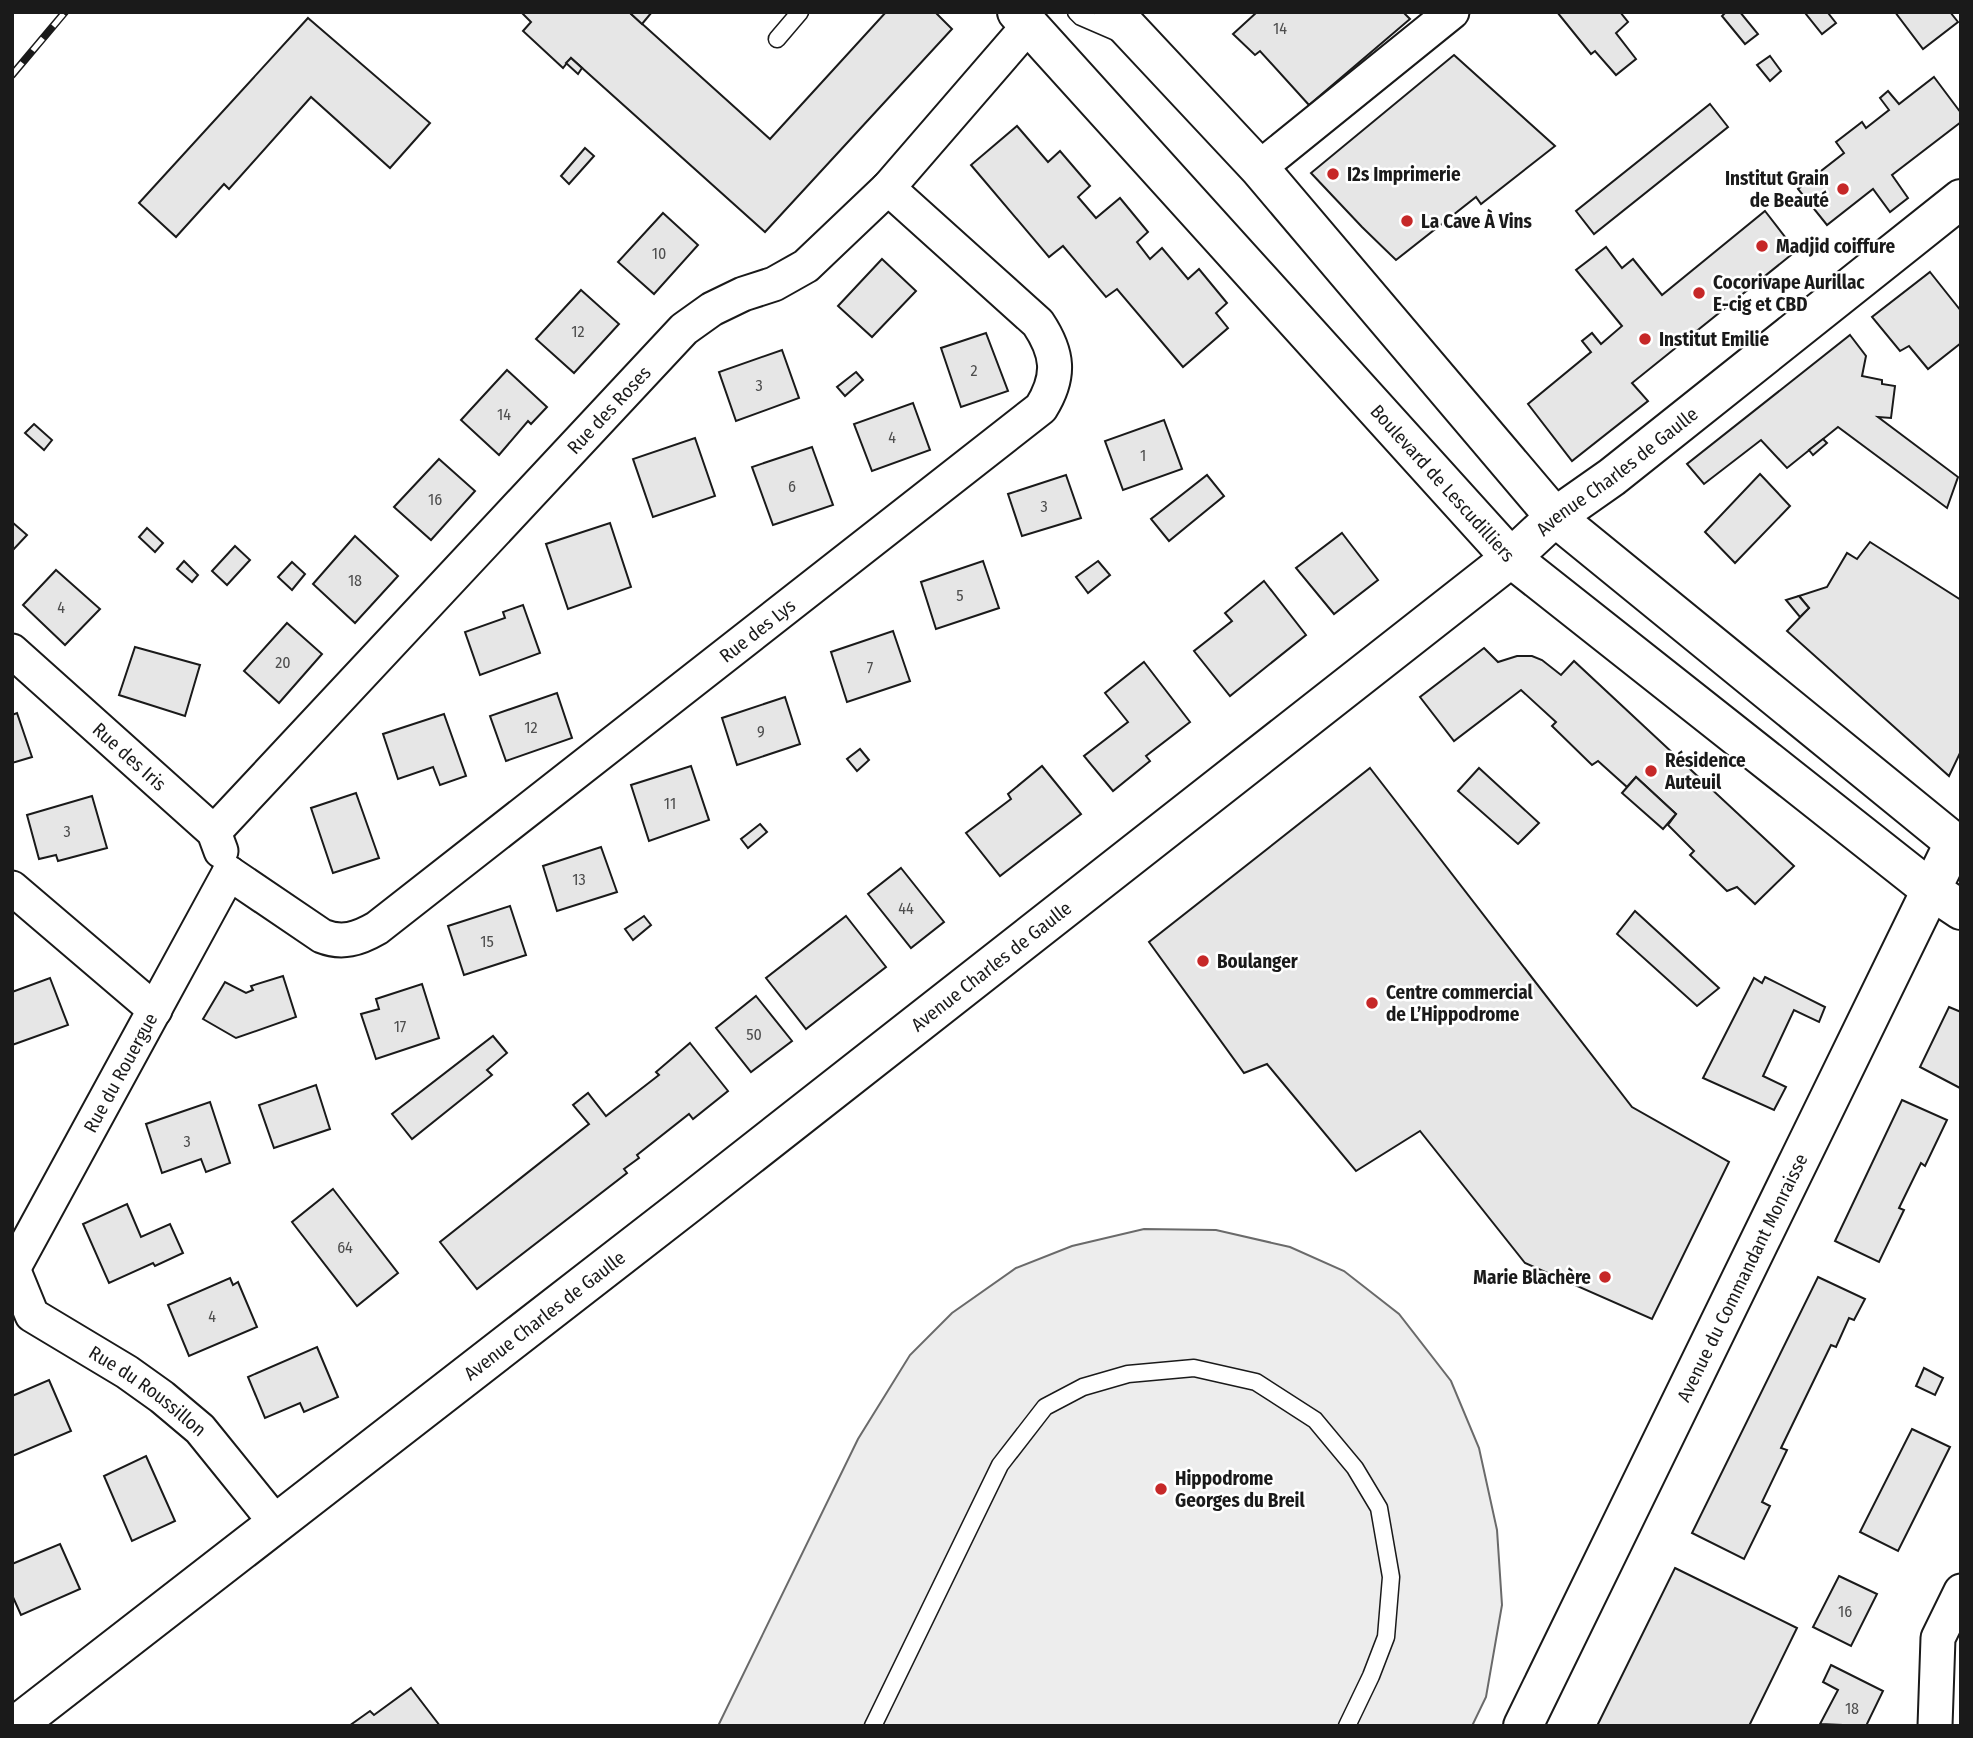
<svg xmlns="http://www.w3.org/2000/svg" width="1973" height="1738" font-family="'Fira Sans Condensed',sans-serif">
	<style>
		.green { fill: #ededed; stroke: #6a6a6a; stroke-width: 2 }
		.building { fill: #e6e6e6; stroke: #1a1a1a; stroke-width: 2 }
		.lines { fill: none; stroke-linecap: round; stroke-linejoin: round }
		.lane-casing { stroke: #1a1a1a; stroke-width: 19 }
		.street-casing { stroke: #1a1a1a; stroke-width: 37 }
		.secondary-casing { stroke: #1a1a1a; stroke-width: 42 }
		.primary-casing { stroke: #1a1a1a; stroke-width: 42 }
		.lane { stroke: #fff; stroke-width: 16 }
		.street { stroke: #fff; stroke-width: 33 }
		.secondary { stroke: #fff; stroke-width: 38 }
		.primary { stroke: #fff; stroke-width: 38 }
		.rail-casing { stroke: #1a1a1a; stroke-width: 8 }
		.rail { stroke: #fff; stroke-width: 5; stroke-dasharray: 16; stroke-linecap: butt }
		.poi-dot { fill: #c62828; stroke: #fff; stroke-width: 2.5 }
		.labels { text-anchor: middle; dominant-baseline: central; stroke-width: 5; stroke-linejoin: round; paint-order: stroke }
		.number-label { font-size: 16px; fill: #4d4d4d }
		.poi-label { font-size: 19px; font-weight: bold; fill: #1a1a1a; stroke: #fff; text-anchor: start }
		.street-label { font-size: 19px; fill: #1a1a1a; stroke: #fff }
	</style>
	<rect width="100%" height="100%" fill="#fff"/>
	<polygon class="green" points="1144,1229 1216,1230 1290,1247 1344,1271 1399,1314 1451,1381 1479,1448 1497,1530 1502,1605 1486,1697 1472,1726 718,1726 858,1439 910,1355 952,1313 1016,1268 1072,1246"/>
	<g class="building">
		<polygon points="521,12 629,12 770,139 886,12 935,12 952,29 765,232 571,58 563,68 523,31 531,22"/>
		<polygon points="629,12 652,12 642,24"/>
		<polygon points="1257,12 1403,12 1410,19 1309,105 1260,51 1255,55 1233,34"/>
		<polygon points="1557,12 1620,12 1628,22 1616,33 1636,59 1616,75 1595,51 1591,54"/>
		<polygon points="1726,12 1740,12 1758,34 1745,44 1722,16"/>
		<polygon points="1808,12 1828,13 1836,23 1822,34 1806,14"/>
		<polygon points="1895,12 1950,12 1958,22 1923,49"/>
		<polygon points="308,18 430,123 390,168 311,97 229,189 224,184 176,237 139,203"/>
		<polygon points="1454,55 1555,146 1481,204 1476,197 1396,260 1362,227 1311,173"/>
		<polygon points="1770,56 1781,71 1770,81 1757,65"/>
		<polygon points="571,58 582,68 578,74 566,63"/>
		<polygon points="1934,77 1961,113 1961,122 1892,175 1908,198 1890,212 1873,189 1827,225 1798,189 1844,153 1836,142 1862,122 1866,128 1889,110 1880,98 1888,91 1899,104"/>
		<polygon points="1710,104 1728,127 1594,234 1576,211"/>
		<polygon points="1017,126 1048,162 1060,151 1090,186 1078,197 1096,218 1120,198 1148,232 1137,242 1150,259 1162,248 1188,279 1199,269 1227,303 1216,313 1228,328 1183,367 1117,289 1106,297 1063,246 1049,257 971,165"/>
		<polygon points="585,148 594,156 569,184 561,176"/>
		<polygon points="1765,211 1796,251 1632,383 1648,401 1572,461 1528,404 1591,352 1582,341 1592,333 1601,344 1622,326 1576,270 1606,247 1622,268 1633,259 1662,295"/>
		<polygon points="663,213 698,245 654,294 618,262"/>
		<polygon points="882,259 916,291 872,337 838,306"/>
		<polygon points="1930,272 1961,311 1961,343 1928,369 1909,346 1900,351 1872,317"/>
		<polygon points="581,290 619,324 574,373 536,339"/>
		<polygon points="986,333 1008,391 961,407 941,348"/>
		<polygon points="1850,335 1866,356 1862,376 1882,380 1882,384 1895,386 1891,418 1878,417 1958,477 1947,508 1838,427 1787,468 1761,440 1704,484 1687,464"/>
		<polygon points="782,350 799,398 736,421 719,372"/>
		<polygon points="507,370 547,407 531,424 528,421 499,455 461,420"/>
		<polygon points="856,372 863,380 845,396 837,387"/>
		<polygon points="913,403 930,450 872,471 854,424"/>
		<polygon points="1164,420 1182,469 1123,490 1105,441"/>
		<polygon points="34,424 52,440 44,450 25,433"/>
		<polygon points="695,438 715,496 653,517 633,459"/>
		<polygon points="1823,439 1827,443 1813,455 1809,450"/>
		<polygon points="812,447 833,505 773,525 752,467"/>
		<polygon points="439,459 475,491 431,540 394,507"/>
		<polygon points="1760,474 1790,506 1735,563 1705,532"/>
		<polygon points="1066,475 1081,518 1022,536 1008,494"/>
		<polygon points="1207,475 1224,496 1169,541 1151,519"/>
		<polygon points="12,522 27,535 12,551"/>
		<polygon points="610,523 631,587 568,609 546,544"/>
		<polygon points="147,528 163,543 155,552 139,537"/>
		<polygon points="1342,533 1378,580 1334,614 1296,568"/>
		<polygon points="355,536 398,576 355,623 313,584"/>
		<polygon points="1870,542 1961,600 1961,751 1949,776 1787,631 1809,608 1799,596 1827,587 1847,553 1857,559"/>
		<polygon points="235,546 250,560 227,585 212,571"/>
		<polygon points="184,561 198,575 192,582 177,569"/>
		<polygon points="983,561 999,608 936,629 921,582"/>
		<polygon points="1098,561 1110,575 1088,593 1076,577"/>
		<polygon points="292,562 305,574 292,590 278,577"/>
		<polygon points="56,570 100,609 65,645 23,605"/>
		<polygon points="1264,581 1306,635 1230,696 1194,651 1232,621 1225,613"/>
		<polygon points="1799,596 1809,608 1800,617 1786,600"/>
		<polygon points="523,605 540,653 480,675 465,632 505,618 503,612"/>
		<polygon points="287,623 322,654 279,703 244,671"/>
		<polygon points="893,631 910,681 847,702 831,652"/>
		<polygon points="135,647 200,665 185,716 119,695"/>
		<polygon points="1484,648 1498,662 1517,656 1532,656 1542,660 1561,675 1574,661 1794,866 1755,904 1737,887 1727,891 1690,855 1694,851 1668,825 1676,814 1636,777 1627,787 1598,761 1592,765 1552,726 1556,722 1521,690 1454,741 1420,697"/>
		<polygon points="1144,662 1190,722 1146,756 1150,761 1113,791 1084,756 1128,722 1105,693"/>
		<polygon points="557,693 572,738 506,761 490,716"/>
		<polygon points="785,697 800,744 737,765 722,718"/>
		<polygon points="17,713 32,757 12,763 12,715"/>
		<polygon points="444,714 466,776 440,785 433,767 398,779 383,734"/>
		<polygon points="860,749 869,760 857,771 847,759"/>
		<polygon points="691,766 709,820 649,841 631,785"/>
		<polygon points="1042,766 1081,814 1000,876 966,833 1011,799 1008,794"/>
		<polygon points="1370,768 1632,1107 1729,1162 1652,1319 1525,1263 1420,1131 1356,1171 1267,1064 1244,1073 1149,942"/>
		<polygon points="1479,768 1539,823 1518,844 1458,791"/>
		<polygon points="1636,777 1676,814 1663,829 1622,793"/>
		<polygon points="356,793 379,858 333,873 311,808"/>
		<polygon points="92,796 107,848 58,861 56,855 39,859 27,815"/>
		<polygon points="760,824 767,832 748,848 741,839"/>
		<polygon points="601,847 617,892 557,911 543,866"/>
		<polygon points="901,868 944,922 911,948 868,894"/>
		<polygon points="510,906 526,955 464,975 448,926"/>
		<polygon points="1635,911 1719,988 1697,1006 1617,934"/>
		<polygon points="644,916 651,925 633,940 625,929"/>
		<polygon points="846,916 886,967 806,1029 766,978"/>
		<polygon points="283,976 296,1017 236,1038 203,1019 225,982 246,993 253,990 251,986"/>
		<polygon points="1765,977 1825,1007 1819,1022 1794,1010 1763,1076 1786,1087 1774,1110 1703,1078 1754,978 1762,983"/>
		<polygon points="50,978 68,1025 12,1045 12,992"/>
		<polygon points="422,984 439,1038 376,1059 361,1014 379,1009 376,999"/>
		<polygon points="756,996 792,1041 751,1072 716,1028"/>
		<polygon points="1949,1007 1961,1012 1960,1088 1920,1067"/>
		<polygon points="493,1036 507,1053 487,1070 492,1075 412,1139 392,1114"/>
		<polygon points="690,1043 728,1091 693,1119 689,1114 637,1155 639,1158 624,1169 627,1173 477,1289 440,1242 589,1124 573,1105 588,1093 606,1116 659,1075 656,1072"/>
		<polygon points="316,1085 330,1129 274,1148 259,1105"/>
		<polygon points="1902,1100 1947,1120 1925,1166 1921,1163 1899,1208 1904,1210 1879,1262 1835,1241"/>
		<polygon points="210,1102 230,1163 206,1172 201,1159 162,1173 146,1124"/>
		<polygon points="333,1189 398,1273 357,1306 292,1222"/>
		<polygon points="127,1204 141,1237 170,1224 183,1253 155,1266 153,1263 109,1283 83,1224"/>
		<polygon points="1818,1277 1865,1299 1854,1320 1849,1318 1836,1347 1831,1345 1781,1448 1787,1450 1762,1502 1770,1506 1744,1559 1692,1533"/>
		<polygon points="230,1278 233,1285 238,1282 257,1327 189,1356 168,1305"/>
		<polygon points="317,1347 338,1397 304,1412 300,1403 265,1418 248,1377"/>
		<polygon points="1924,1368 1943,1378 1935,1395 1916,1386"/>
		<polygon points="49,1380 71,1431 12,1456 12,1396"/>
		<polygon points="1912,1429 1950,1447 1898,1551 1860,1532"/>
		<polygon points="146,1456 175,1521 132,1541 104,1476"/>
		<polygon points="60,1544 80,1589 21,1615 12,1595 12,1564"/>
		<polygon points="1675,1568 1797,1628 1749,1726 1597,1726"/>
		<polygon points="1839,1576 1877,1594 1851,1646 1813,1627"/>
		<polygon points="1831,1665 1883,1691 1866,1726 1820,1724 1838,1690 1823,1682"/>
		<polygon points="411,1688 440,1726 349,1726 370,1711 374,1715"/>
	</g>
	<g class="lines">
		<defs>
			<g id="lane">
				<polyline points="1076,12 1081,17 1118,33"/>
				<polyline points="777,39 800,12"/>
				<polyline points="873,1726 1000,1465 1045,1407 1083,1387 1128,1374 1194,1368 1256,1382 1315,1420 1355,1468 1379,1508 1391,1577 1386,1637 1371,1676 1347,1726"/>
			</g>
			<g id="street">
				<polyline points="1259,168 1452,12"/>
				<path id="s1" d="M 12,651 L 214,832 L 221,851"/>
				<path id="s2" d="M 214,832 L 684,329 L 712,309 L 743,294 L 774,284 L 806,266 L 888,188 L 1029,25"/>
				<path id="s3" d="M 229,873 L 322,936 C 342,944 358,939 377,928 L 1041,408 C 1061,376 1058,353 1038,323 L 888,188"/>
				<polyline points="12,888 155,1010"/>
				<path id="s4" d="M 12,1271 L 229,873"/>
				<path id="s5" d="M 14,1271 L 32,1315 L 127,1372 L 162,1397 L 200,1429 L 276,1523"/>
				<polyline points="1935,1726 1938,1638 1961,1591"/>
			</g>
			<g id="secondary">
				<path id="s6" d="M 15,1726 L 689,1203 L 1511,558 L 1555,517 L 1612,477 L 1961,199"/>
				<path id="s7" d="M 1523,1726 L 1954,843"/>
			</g>
			<g id="primary">
				<path id="s8" d="M 1017,12 L 1511,558 L 1931,890 L 1961,910"/>
				<polyline points="1113,12 1259,168 1555,517 1961,848"/>
			</g>
		</defs>
		<use href="#lane" class="lane-casing"/>
		<use href="#street" class="street-casing"/>
		<use href="#secondary" class="secondary-casing"/>
		<use href="#primary" class="primary-casing"/>
		<use href="#lane" class="lane"/>
		<use href="#street" class="street"/>
		<use href="#secondary" class="secondary"/>
		<use href="#primary" class="primary"/>
		<defs>
			<polyline id="rail" points="12,75 65,12"/>
		</defs>
		<use href="#rail" class="rail-casing"/>
		<use href="#rail" class="rail"/>
	</g>
	<g class="poi-dot">
		<circle cx="1333" cy="174" r="7"/>
		<circle cx="1843" cy="189" r="7"/>
		<circle cx="1407" cy="221" r="7"/>
		<circle cx="1762" cy="246" r="7"/>
		<circle cx="1699" cy="293" r="7"/>
		<circle cx="1645" cy="339" r="7"/>
		<circle cx="1651" cy="771" r="7"/>
		<circle cx="1203" cy="961" r="7"/>
		<circle cx="1372" cy="1003" r="7"/>
		<circle cx="1605" cy="1277" r="7"/>
		<circle cx="1161" cy="1489" r="7"/>
	</g>
	<g class="labels">
		<g class="number-label">
			<text x="1280" y="28">14</text>
			<text x="659" y="253">10</text>
			<text x="578" y="331">12</text>
			<text x="974" y="370">2</text>
			<text x="759" y="385">3</text>
			<text x="504" y="414">14</text>
			<text x="892" y="437">4</text>
			<text x="1143" y="455">1</text>
			<text x="792" y="486">6</text>
			<text x="435" y="499">16</text>
			<text x="1044" y="506">3</text>
			<text x="355" y="580">18</text>
			<text x="960" y="595">5</text>
			<text x="61" y="607">4</text>
			<text x="283" y="662">20</text>
			<text x="870" y="667">7</text>
			<text x="531" y="727">12</text>
			<text x="761" y="731">9</text>
			<text x="670" y="803">11</text>
			<text x="67" y="831">3</text>
			<text x="579" y="879">13</text>
			<text x="906" y="908">44</text>
			<text x="487" y="941">15</text>
			<text x="400" y="1026">17</text>
			<text x="754" y="1034">50</text>
			<text x="187" y="1141">3</text>
			<text x="345" y="1247">64</text>
			<text x="212" y="1316">4</text>
			<text x="1845" y="1611">16</text>
			<text x="1852" y="1708">18</text>
		</g>
		<g class="poi-label">
			<text x="1347" y="174">I2s Imprimerie</text>
			<text x="1829" y="178" text-anchor="end">Institut Grain<tspan x="1829" dy="22">de Beauté</tspan></text>
			<text x="1421" y="221">La Cave À Vins</text>
			<text x="1776" y="246">Madjid coiffure</text>
			<text x="1713" y="282">Cocorivape Aurillac<tspan x="1713" dy="22">E-cig et CBD</tspan></text>
			<text x="1659" y="339">Institut Emilie</text>
			<text x="1665" y="760">Résidence<tspan x="1665" dy="22">Auteuil</tspan></text>
			<text x="1217" y="961">Boulanger</text>
			<text x="1386" y="992">Centre commercial<tspan x="1386" dy="22">de L’Hippodrome</tspan></text>
			<text x="1591" y="1277" text-anchor="end">Marie Blachère</text>
			<text x="1175" y="1478">Hippodrome<tspan x="1175" dy="22">Georges du Breil</tspan></text>
		</g>
		<g class="street-label">
			<text stroke="none"><textPath href="#s2" startOffset="578">Rue des Roses</textPath></text>
			<text stroke="none"><textPath href="#s6" startOffset="2035">Avenue Charles de Gaulle</textPath></text>
			<text stroke="none"><textPath href="#s8" startOffset="635">Boulevard de Lescudilliers</textPath></text>
			<text stroke="none"><textPath href="#s3" startOffset="653">Rue des Lys</textPath></text>
			<text stroke="none"><textPath href="#s1" startOffset="158">Rue des Iris</textPath></text>
			<text stroke="none"><textPath href="#s6" startOffset="1237">Avenue Charles de Gaulle</textPath></text>
			<text stroke="none"><textPath href="#s4" startOffset="226">Rue du Rouergue</textPath></text>
			<text stroke="none"><textPath href="#s7" startOffset="499">Avenue du Commandant Monraisse</textPath></text>
			<text stroke="none"><textPath href="#s6" startOffset="670">Avenue Charles de Gaulle</textPath></text>
			<text stroke="none"><textPath href="#s5" startOffset="186">Rue du Roussillon</textPath></text>
		</g>
	</g>
	<rect width="1973" height="1738" fill="none" stroke="#1a1a1a" stroke-width="28"/>
</svg>
